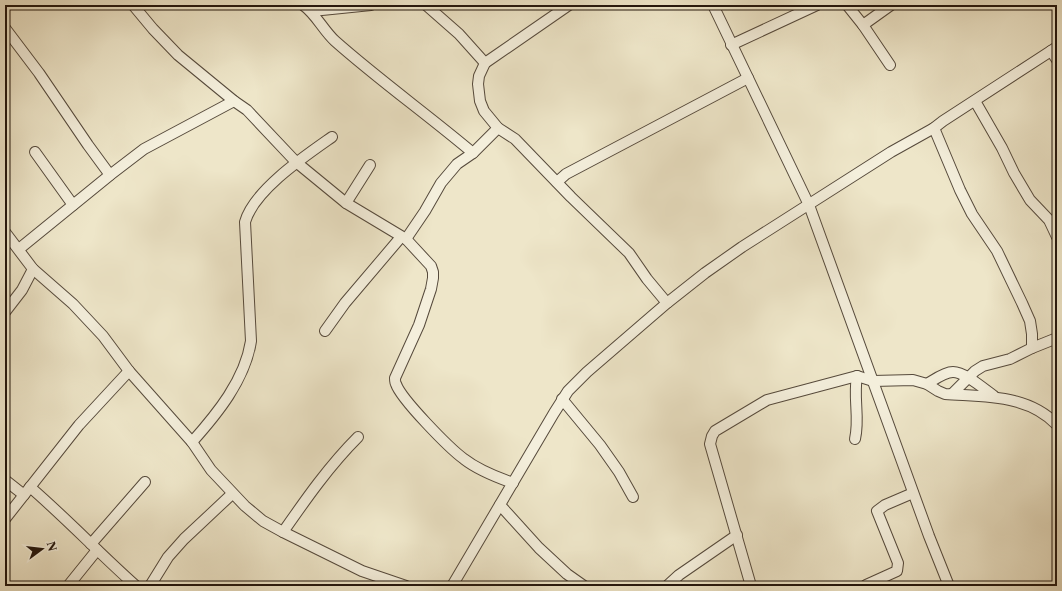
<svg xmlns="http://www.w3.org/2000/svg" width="1062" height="591" font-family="'Libre Caslon Text',serif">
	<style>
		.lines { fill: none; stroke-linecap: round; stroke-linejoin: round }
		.minor-casing { stroke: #564a3c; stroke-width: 12 }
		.minor { stroke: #f4efdc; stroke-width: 10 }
	</style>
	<rect width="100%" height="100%" fill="#eee6c9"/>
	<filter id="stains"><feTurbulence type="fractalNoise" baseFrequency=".005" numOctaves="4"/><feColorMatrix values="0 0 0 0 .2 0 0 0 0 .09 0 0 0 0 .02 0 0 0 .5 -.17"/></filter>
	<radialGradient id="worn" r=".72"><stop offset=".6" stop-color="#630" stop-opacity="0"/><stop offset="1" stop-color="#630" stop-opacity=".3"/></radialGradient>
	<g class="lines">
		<defs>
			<g id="minor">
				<path d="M 133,5 L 153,29 L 178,55 L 234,101 L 247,110 L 296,162 L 346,203 L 406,239 L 431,266 L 433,272 L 433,278 L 431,289 L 419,325 L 395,378 C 395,379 395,383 396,384 C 401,399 449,448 464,459 C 478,470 496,477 513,483"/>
				<path d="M 303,5 C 316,14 323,30 335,41 C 379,80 428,115 473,153"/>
				<polyline points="426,5 459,34 485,63"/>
				<polyline points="569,5 485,63 479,76 478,84 480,101 484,111 498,128 515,139 571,197 629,253 647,279 667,303"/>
				<polyline points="713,5 809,205 929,536 949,586"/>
				<polyline points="847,5 863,25 890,65"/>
				<polyline points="312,11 371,5"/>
				<polyline points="863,25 891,5"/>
				<polyline points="5,28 39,73 88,145 110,175"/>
				<polyline points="731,45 817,5"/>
				<polyline points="1051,51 1057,60"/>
				<polyline points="975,101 1002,148 1014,173 1030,200 1049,220 1057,237"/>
				<polyline points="934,128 960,190 972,214 997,251 1022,303 1030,321 1032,334 1032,348"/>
				<polyline points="35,152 73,205"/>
				<polyline points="557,182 566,174 748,78"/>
				<polyline points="346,203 370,165"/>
				<polyline points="5,232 33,269 73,304 103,336 129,371 192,442 211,470 245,506 263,521 283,532 362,571 406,586"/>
				<polyline points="406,239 425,211 441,183 457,164 473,153 498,128"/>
				<polyline points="19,249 110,175 144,149 234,101"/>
				<polyline points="5,312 22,290 33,269"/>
				<polyline points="325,331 345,303 401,237"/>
				<path d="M 927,384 C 934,380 944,372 953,372 C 965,372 984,389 994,396"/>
				<polyline points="952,394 975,371 983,366 1010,359 1032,348 1057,338"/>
				<polyline points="562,399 600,445 619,472 633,497"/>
				<path d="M 855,439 C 860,417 853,399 857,376"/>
				<path d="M 192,442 C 217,414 245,380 251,341 L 245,222 C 254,190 305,156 332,137"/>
				<polyline points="5,480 24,495"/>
				<path d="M 30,487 C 67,519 100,554 136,586"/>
				<polyline points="500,505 539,548 567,574 584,586"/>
				<polyline points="5,519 79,425 129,371"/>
				<path d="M 283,532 C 306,499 329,466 358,437"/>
				<polyline points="91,544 145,482"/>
				<polyline points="866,585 897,571 898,563 877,511 885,505 913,493"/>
				<polyline points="68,586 97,550"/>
				<polyline points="150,586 168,557 184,539 232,494"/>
				<polyline points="452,586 554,413 568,391 587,372 667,303 705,273 742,247 891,152 934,128 943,121 1057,47"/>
				<polyline points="667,586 679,575 737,535"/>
				<path d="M 751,586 L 710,444 L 712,436 L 715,431 L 767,400 L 857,376 L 873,381 L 913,380 L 927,384 L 938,391 L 945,394 C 984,397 1028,394 1057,425"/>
			</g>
		</defs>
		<use href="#minor" class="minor-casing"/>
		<use href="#minor" class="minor"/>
	</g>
	<rect width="1062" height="591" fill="none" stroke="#eee6c9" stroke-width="20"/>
	<rect x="6" y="6" width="1050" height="579" fill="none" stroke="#23160d" stroke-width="2"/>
	<rect x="10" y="10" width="1042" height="571" fill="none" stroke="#23160d"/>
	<g transform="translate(42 549) rotate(75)" stroke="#f4efdc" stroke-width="3" paint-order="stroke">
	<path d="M0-3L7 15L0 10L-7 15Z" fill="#23160d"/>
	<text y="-6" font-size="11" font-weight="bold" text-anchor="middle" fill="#23160d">N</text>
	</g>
	<rect width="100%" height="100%" filter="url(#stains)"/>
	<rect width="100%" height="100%" fill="url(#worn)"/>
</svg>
